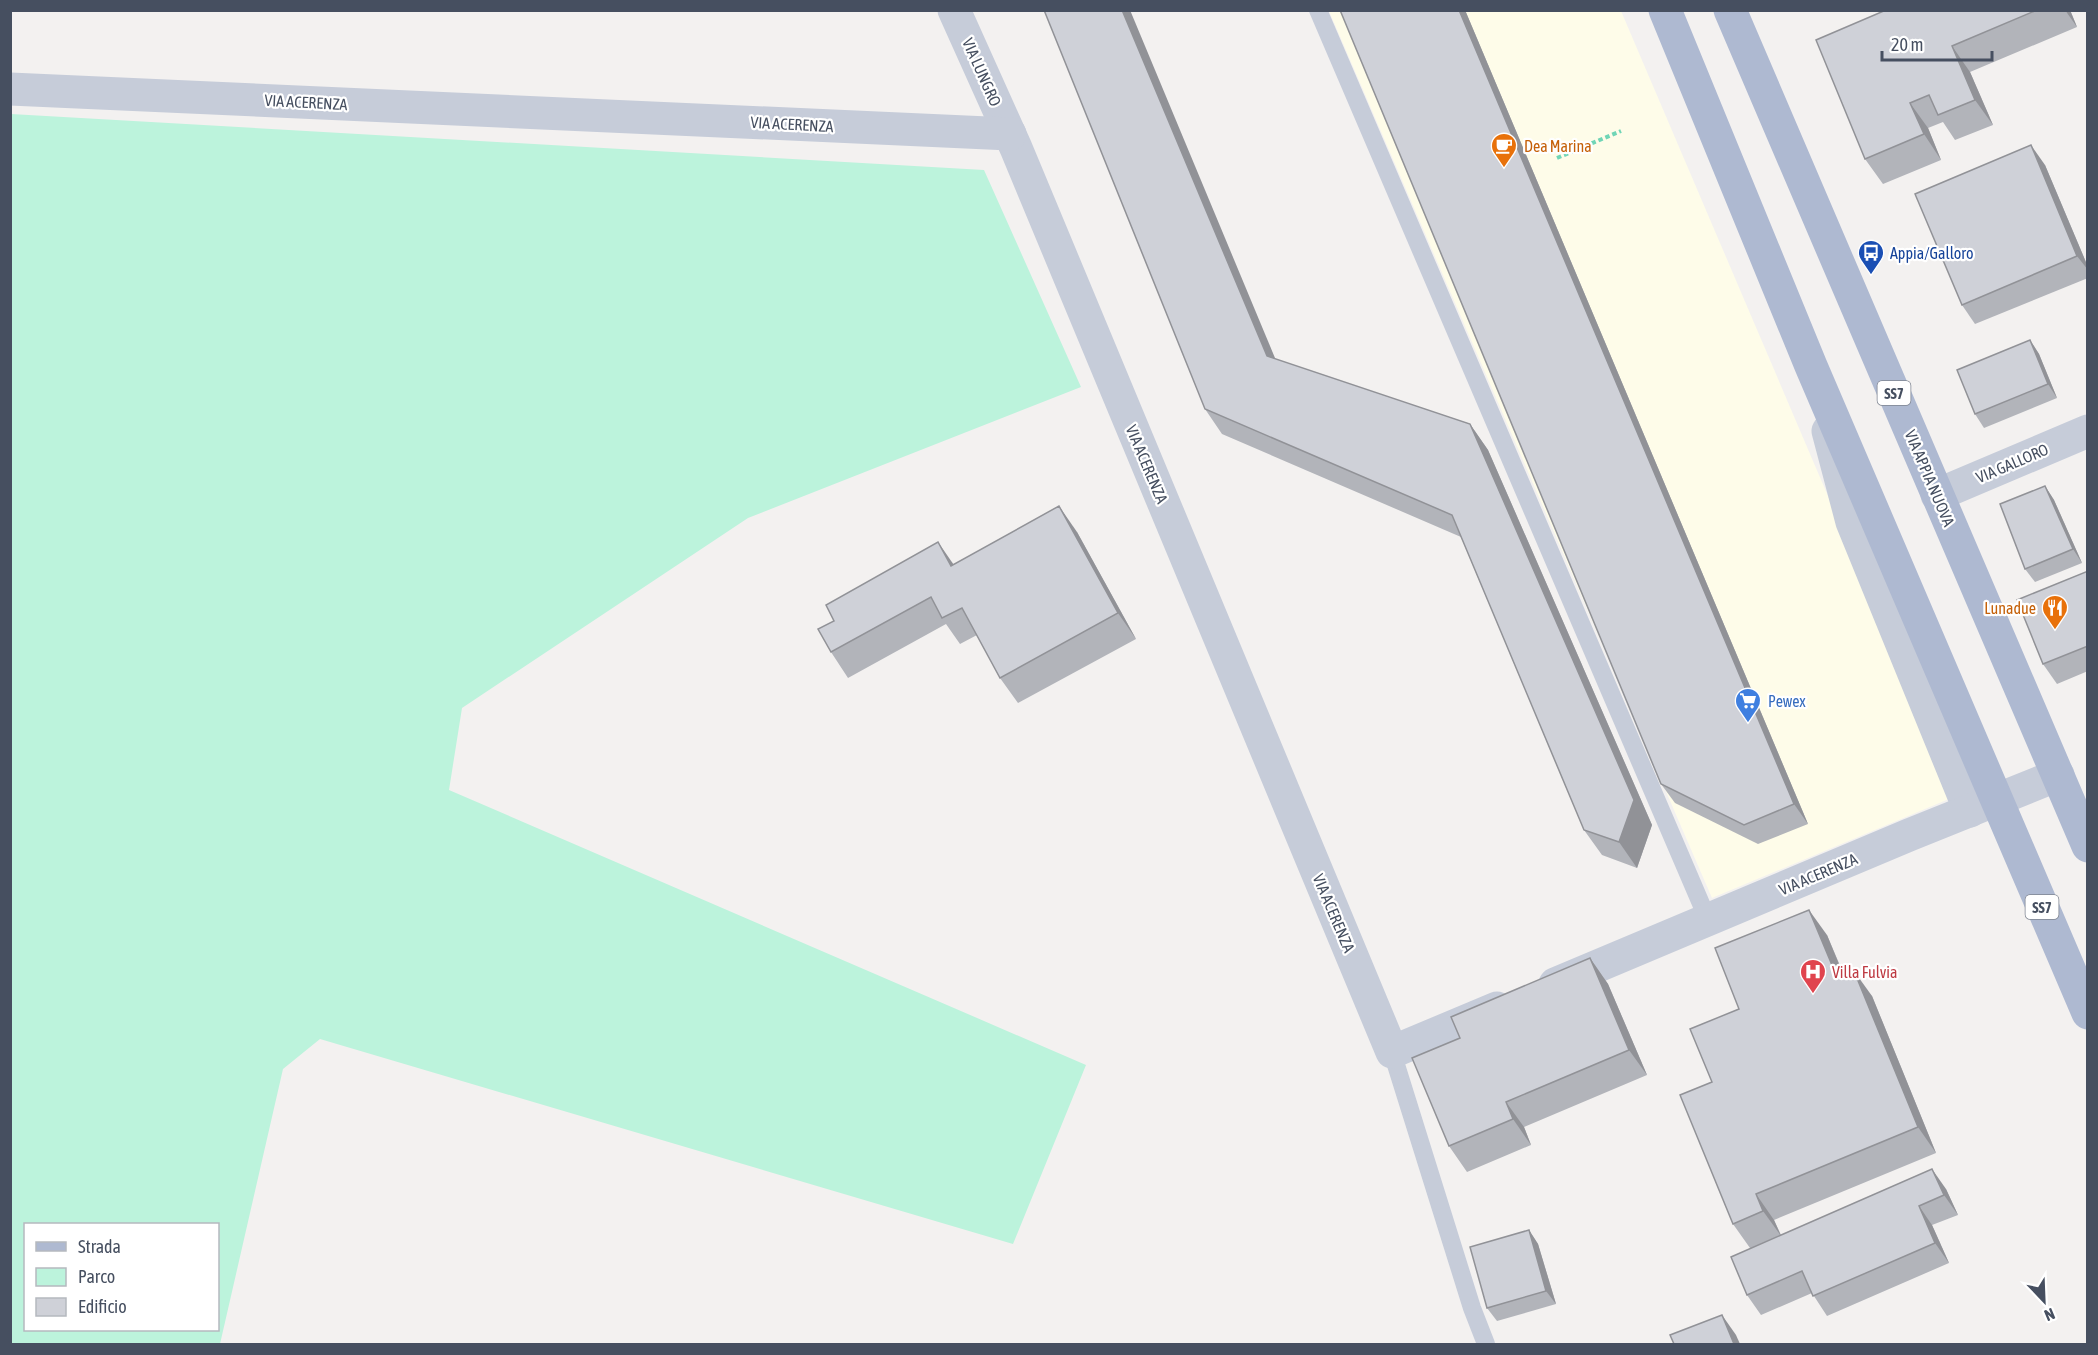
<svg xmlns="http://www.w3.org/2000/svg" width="2098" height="1355" font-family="'Asap Condensed',sans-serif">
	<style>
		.commercial { fill: #fefce9 }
		.green { fill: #bcf3dc; fill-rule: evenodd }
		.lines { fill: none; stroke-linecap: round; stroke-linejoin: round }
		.path { stroke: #70d5b6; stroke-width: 4; stroke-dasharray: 4.5 3; stroke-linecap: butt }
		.lane { stroke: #c6ccd9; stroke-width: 18 }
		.street { stroke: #c6ccd9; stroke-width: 33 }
		.primary { stroke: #aeb9d1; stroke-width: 33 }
		.wall { fill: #b2b4ba }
		.shaded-wall { fill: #919297 }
		.building { fill: #cfd1d8; stroke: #919297; stroke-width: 1.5 }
		.labels { text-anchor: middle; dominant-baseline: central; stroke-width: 4.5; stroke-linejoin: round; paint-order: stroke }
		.shield { fill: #fff; stroke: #7e8490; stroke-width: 1.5 }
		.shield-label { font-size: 15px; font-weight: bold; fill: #464f60 }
		.street-label { font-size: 16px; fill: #464f60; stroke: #fff }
		.food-label { font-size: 16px; fill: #c56008; stroke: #fff; text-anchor: start }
		.transit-label { font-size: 16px; fill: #164399; stroke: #fff; text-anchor: start }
		.shop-label { font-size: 16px; fill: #366cbe; stroke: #fff; text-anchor: start }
		.health-label { font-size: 16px; fill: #be3a42; stroke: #fff; text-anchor: start }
	</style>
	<rect width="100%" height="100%" fill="#f3f1f0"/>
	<polygon class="commercial" points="1329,11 1621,11 1956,796 1712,898"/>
	<path class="green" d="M 11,114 L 984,170 L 1081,387 L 748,518 L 462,708 L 449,790 L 1086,1065 L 1013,1244 L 320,1039 L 283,1069 L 220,1344 L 11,1344 ZM 26,1224 L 218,1224 L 218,1330 L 26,1330 Z"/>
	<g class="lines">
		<polyline class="path" points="1557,158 1621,131"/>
		<g class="lane">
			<polyline points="1318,10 1708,920"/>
			<polyline points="1392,1052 1472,1308 1486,1344"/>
		</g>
		<g class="street">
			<polyline points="954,10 1016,148 1392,1052 1497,1008"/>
			<polyline points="10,89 1010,134"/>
			<polyline points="1828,431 1852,522 1970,811"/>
			<polyline points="1937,495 2088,431"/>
			<polyline points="1555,984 1909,835 2058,775"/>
		</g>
		<g class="primary">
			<polyline points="1665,10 1811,366 2088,1013"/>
			<polyline points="1730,10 2088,846"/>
		</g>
	</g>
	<g class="wall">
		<polygon points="1340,10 1465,10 1808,824 1758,844 1675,803 1661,784"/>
		<polygon points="1886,10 2070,10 2077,27 1970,72 1993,125 1955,140 1943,122 1928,128 1941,160 1883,184 1865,159"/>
		<polygon points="2045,165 2088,267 2088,278 1975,324 1962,305"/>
		<polygon points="2030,340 2039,354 2057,398 1984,428 1975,414"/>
		<polygon points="1275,359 1470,424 1488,450 1652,825 1637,868 1602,855 1584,830 1461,537 1222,434 1205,409"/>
		<polygon points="2045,486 2054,500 2082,563 2035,582 2025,569"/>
		<polygon points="1077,532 1136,639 1018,703 1000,678 977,635 960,644 946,624 848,678 831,652 954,564"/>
		<polygon points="2088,571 2088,671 2057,684 2043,664"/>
		<polygon points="1827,935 1844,975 1872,996 1936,1153 1774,1220 1781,1235 1946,1189 1958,1215 1932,1225 1949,1263 1827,1316 1812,1293 1761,1315 1747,1295 1750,1248 1733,1224 1712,1082 1739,1009"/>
		<polygon points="1590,958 1608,984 1647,1075 1524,1127 1531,1145 1467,1172 1449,1146 1460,1038"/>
		<polygon points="1529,1230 1538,1244 1556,1304 1497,1321 1487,1308"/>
	</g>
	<g class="shaded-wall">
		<polygon points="1122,10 1130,10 1285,382 1267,356"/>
		<polygon points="1459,10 1465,10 1808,824 1794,804"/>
		<polygon points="2065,10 2070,10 2077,27"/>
		<polygon points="1952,46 1970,72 1993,125 1975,100"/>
		<polygon points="1910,103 1928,128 1941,160 1924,134"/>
		<polygon points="2031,145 2045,165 2088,267 2088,270 2077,256"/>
		<polygon points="2030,340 2039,354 2057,398 2048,384"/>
		<polygon points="1470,424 1488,450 1652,825 1637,868 1619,842"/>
		<polygon points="2045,486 2054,500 2082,563 2073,549"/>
		<polygon points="1059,506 1077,532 1136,639 1118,613"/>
		<polygon points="938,542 956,568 951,566"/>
		<polygon points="1809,910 1827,935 1855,1003 1837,977"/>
		<polygon points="1590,958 1608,984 1647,1075 1629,1050"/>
		<polygon points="1854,971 1872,996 1936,1153 1918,1127"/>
		<polygon points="1506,1102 1524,1127 1531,1145 1513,1119"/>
		<polygon points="1932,1169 1946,1189 1958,1215 1944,1195"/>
		<polygon points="1756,1194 1774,1220 1781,1236 1763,1211"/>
		<polygon points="1919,1206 1932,1225 1949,1263 1935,1243"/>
		<polygon points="1529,1230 1538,1244 1556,1304 1546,1291"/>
		<polygon points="1722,1315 1736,1335 1740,1344 1734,1344"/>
	</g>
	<g class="building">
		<polygon points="1044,10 1122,10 1267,356 1470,424 1634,800 1619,842 1584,830 1452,515 1205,409"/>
		<polygon points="1340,10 1459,10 1794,804 1744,825 1661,784"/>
		<polygon points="1886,10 2037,10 1952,46 1975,100 1938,115 1929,95 1910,103 1924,134 1865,159 1816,40"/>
		<polygon points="2031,145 2077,256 1962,305 1915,194"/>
		<polygon points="2030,340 2048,384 1975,414 1957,370"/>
		<polygon points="2045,486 2073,549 2025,569 2000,504"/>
		<polygon points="1059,506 1118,613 1000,678 962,608 942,618 931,597 831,652 818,629 834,621 826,605 938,542 951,566"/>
		<polygon points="2088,571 2088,646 2043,664 2017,600"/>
		<polygon points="1809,910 1837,977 1854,971 1918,1127 1756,1194 1763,1211 1733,1224 1680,1095 1712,1082 1690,1029 1739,1009 1715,948"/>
		<polygon points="1590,958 1629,1050 1506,1102 1513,1119 1449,1146 1412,1058 1460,1038 1451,1017"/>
		<polygon points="1932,1169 1944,1195 1919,1206 1935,1243 1813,1296 1802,1271 1747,1295 1731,1257"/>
		<polygon points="1529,1230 1546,1291 1487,1308 1470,1247"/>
		<polygon points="1722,1315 1734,1344 1674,1344 1670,1335"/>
	</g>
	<defs>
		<symbol id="cafe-pin" viewBox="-11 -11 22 30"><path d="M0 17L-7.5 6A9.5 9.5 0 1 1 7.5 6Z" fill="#e8710a" stroke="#fff"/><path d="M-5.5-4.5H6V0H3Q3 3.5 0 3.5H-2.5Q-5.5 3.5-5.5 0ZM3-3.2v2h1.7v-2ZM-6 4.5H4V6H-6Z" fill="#fff"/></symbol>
		<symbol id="bus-pin" viewBox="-11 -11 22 30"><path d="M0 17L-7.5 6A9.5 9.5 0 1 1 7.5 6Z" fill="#1a4fb4" stroke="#fff"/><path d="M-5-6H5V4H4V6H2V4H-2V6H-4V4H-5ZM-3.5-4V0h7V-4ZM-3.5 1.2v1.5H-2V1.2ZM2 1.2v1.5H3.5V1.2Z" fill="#fff"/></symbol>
		<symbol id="restaurant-pin" viewBox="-11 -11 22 30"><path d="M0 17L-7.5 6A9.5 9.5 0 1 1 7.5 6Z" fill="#e8710a" stroke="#fff"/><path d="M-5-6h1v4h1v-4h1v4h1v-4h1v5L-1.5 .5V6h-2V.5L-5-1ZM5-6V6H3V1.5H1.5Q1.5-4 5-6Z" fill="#fff"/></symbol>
		<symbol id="supermarket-pin" viewBox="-11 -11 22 30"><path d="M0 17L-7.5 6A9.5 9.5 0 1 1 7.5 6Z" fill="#3f7fe0" stroke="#fff"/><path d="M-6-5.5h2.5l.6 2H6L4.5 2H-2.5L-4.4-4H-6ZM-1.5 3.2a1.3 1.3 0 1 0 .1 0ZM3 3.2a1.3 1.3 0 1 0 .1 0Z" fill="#fff"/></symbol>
		<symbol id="hospital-pin" viewBox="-11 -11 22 30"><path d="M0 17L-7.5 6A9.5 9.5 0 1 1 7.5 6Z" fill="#e0444e" stroke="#fff"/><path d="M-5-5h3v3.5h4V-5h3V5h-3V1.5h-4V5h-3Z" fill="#fff"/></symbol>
	</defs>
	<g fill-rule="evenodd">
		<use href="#cafe-pin" x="1489" y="131" width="30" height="40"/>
		<use href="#bus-pin" x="1856" y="238" width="30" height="40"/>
		<use href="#restaurant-pin" x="2040" y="593" width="30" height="40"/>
		<use href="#supermarket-pin" x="1733" y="686" width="30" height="40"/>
		<use href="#hospital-pin" x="1798" y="957" width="30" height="40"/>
	</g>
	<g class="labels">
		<g class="shield">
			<rect x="1877.5" y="381" width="33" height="24" rx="4.5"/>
			<rect x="2025.5" y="895" width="33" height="24" rx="4.5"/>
		</g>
		<g class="shield-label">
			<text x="1894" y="393">SS7</text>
			<text x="2042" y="907">SS7</text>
		</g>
		<g class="street-label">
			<text transform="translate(982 72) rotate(66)">VIA LUNGRO</text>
			<text transform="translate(306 102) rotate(3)">VIA ACERENZA</text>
			<text transform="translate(792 124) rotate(3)">VIA ACERENZA</text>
			<text transform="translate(2012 463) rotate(-23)">VIA GALLORO</text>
			<text transform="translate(1147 464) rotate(67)">VIA ACERENZA</text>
			<text transform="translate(1930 478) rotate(67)">VIA APPIA NUOVA</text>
			<text transform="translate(1818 874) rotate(-23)">VIA ACERENZA</text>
			<text transform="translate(1334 913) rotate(67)">VIA ACERENZA</text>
		</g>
		<g class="food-label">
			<text x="1524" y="146">Dea Marina</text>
			<text x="2036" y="608" text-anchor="end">Lunadue</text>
		</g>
		<g class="transit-label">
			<text x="1890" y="253">Appia/Galloro</text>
		</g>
		<g class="shop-label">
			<text x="1768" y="701">Pewex</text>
		</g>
		<g class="health-label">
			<text x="1832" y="972">Villa Fulvia</text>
		</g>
	</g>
	<rect width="2098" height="1355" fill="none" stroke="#464f60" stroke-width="24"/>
	<rect x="24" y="1223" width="195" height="108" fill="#ffffff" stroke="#b5b9bf" stroke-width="1.5"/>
	<rect x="36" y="1242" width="30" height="9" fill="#aeb9d1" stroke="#b5b9bf" stroke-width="1.5"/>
	<text x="78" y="1253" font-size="18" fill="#464f60">Strada</text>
	<rect x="36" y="1268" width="30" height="18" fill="#bcf3dc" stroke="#b5b9bf" stroke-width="1.5"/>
	<text x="78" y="1283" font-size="18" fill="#464f60">Parco</text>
	<rect x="36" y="1298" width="30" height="18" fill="#cfd1d8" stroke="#b5b9bf" stroke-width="1.5"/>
	<text x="78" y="1313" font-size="18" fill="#464f60">Edificio</text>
	<g transform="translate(2044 1301) rotate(157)" stroke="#ffffff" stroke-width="4.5" paint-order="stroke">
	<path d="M0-4.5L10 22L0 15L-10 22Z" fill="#464f60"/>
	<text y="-9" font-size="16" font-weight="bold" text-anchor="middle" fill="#464f60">N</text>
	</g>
	<path d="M1882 51v9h110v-9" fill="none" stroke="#464f60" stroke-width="3"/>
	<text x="1891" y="51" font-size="18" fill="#464f60" stroke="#ffffff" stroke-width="4.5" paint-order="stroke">20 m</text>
</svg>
